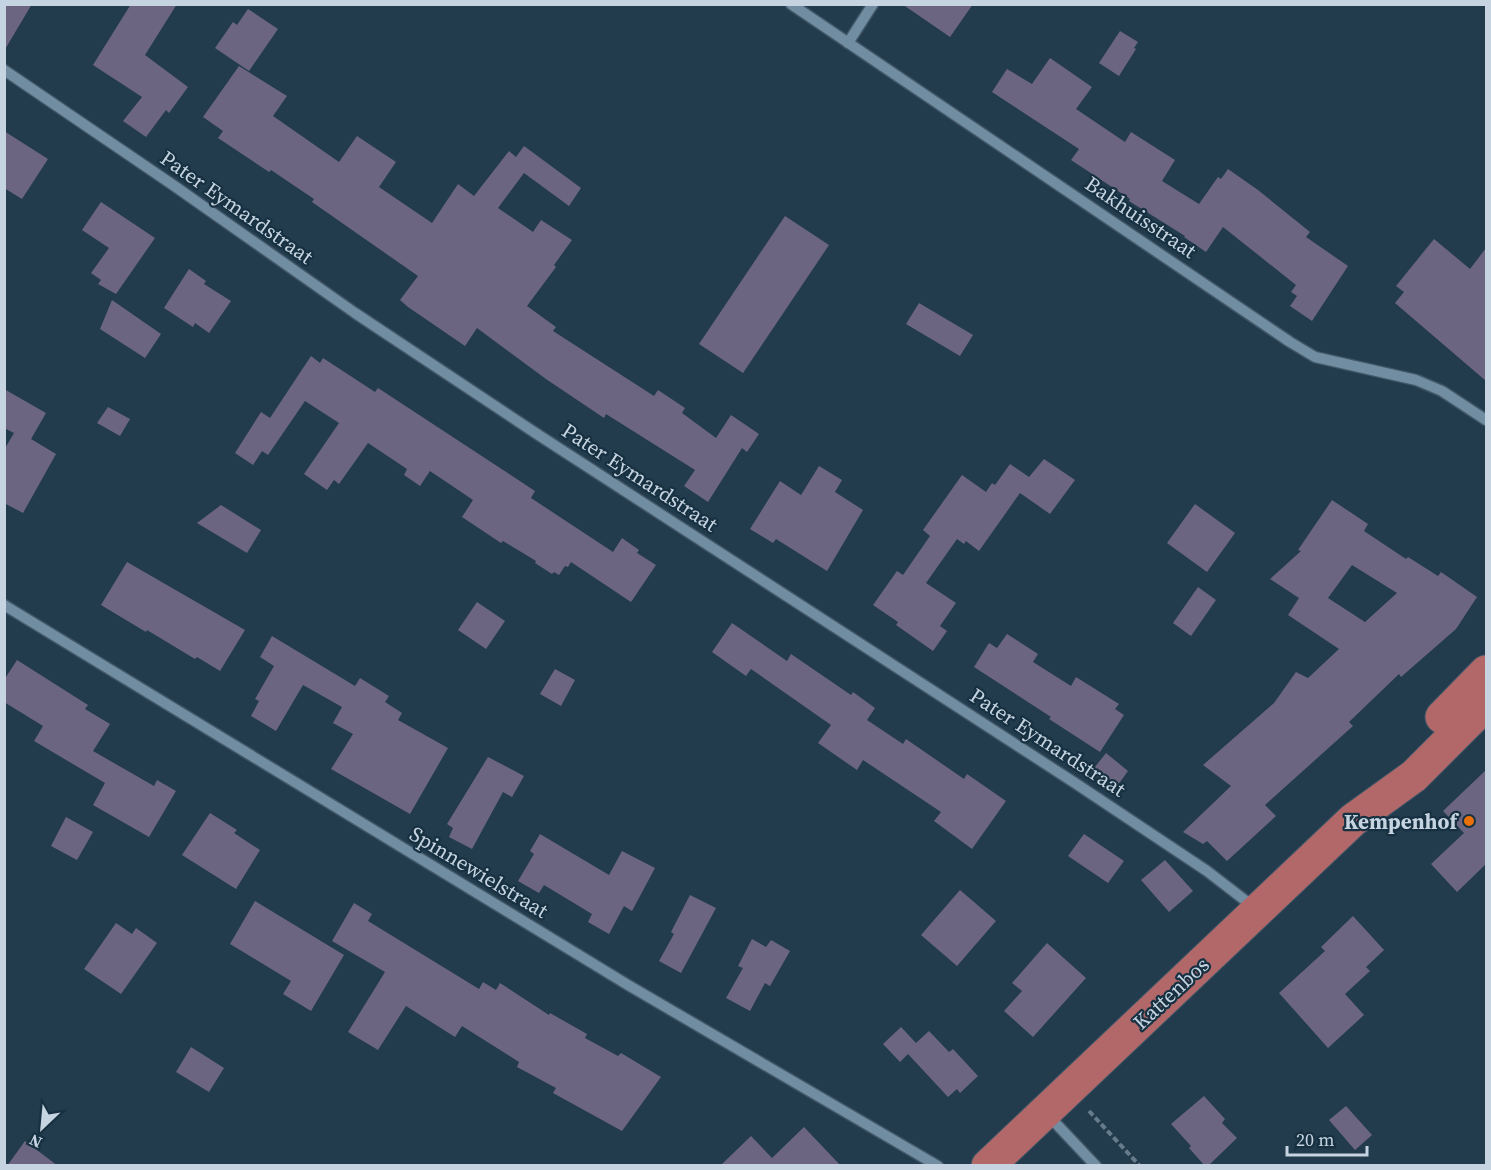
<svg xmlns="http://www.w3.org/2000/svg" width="1491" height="1170" font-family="'Source Serif 4',serif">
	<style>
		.building { fill: #6c6582; fill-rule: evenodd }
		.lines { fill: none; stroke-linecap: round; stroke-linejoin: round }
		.minor-casing { stroke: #415767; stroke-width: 13 }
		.major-casing { stroke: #415767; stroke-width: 35 }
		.path { stroke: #667b8b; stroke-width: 4; stroke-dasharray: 6 3; stroke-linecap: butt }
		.minor { stroke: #718da2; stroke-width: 10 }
		.major { stroke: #b26869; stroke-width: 33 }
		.food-dot { fill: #e8710a; stroke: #173142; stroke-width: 2 }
		.labels { text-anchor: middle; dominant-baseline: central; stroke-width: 4.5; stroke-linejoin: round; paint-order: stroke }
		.street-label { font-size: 21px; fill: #c5d4e0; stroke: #173142 }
		.poi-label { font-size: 21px; font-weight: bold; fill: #c5d4e0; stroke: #173142; text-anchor: end }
	</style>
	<rect width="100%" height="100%" fill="#223b4d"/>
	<g class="building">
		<polygon points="4,4 32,4 4,51"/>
		<polygon points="131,4 177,4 145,55 188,87 169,113 166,110 146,137 123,121 142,97 93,65"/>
		<polygon points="902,4 973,4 950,37"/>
		<polygon points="248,9 278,29 249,71 215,48 233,22 237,25"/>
		<polygon points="1120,31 1138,42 1134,48 1136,49 1119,76 1099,63"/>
		<polygon points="1050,58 1092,87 1076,109 1125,142 1131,132 1175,160 1162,181 1199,204 1218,177 1221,179 1228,169 1258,190 1310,232 1306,237 1348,266 1312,321 1290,306 1297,296 1291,292 1296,285 1223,227 1206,252 1184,237 1185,236 1129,201 1130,199 1071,160 1079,149 992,92 1007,69 1032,84"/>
		<polygon points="239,66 287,96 273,116 339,162 357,136 396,162 379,187 432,223 458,184 474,196 509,151 516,157 524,146 581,188 569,206 524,173 498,208 533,232 541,220 572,240 554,265 556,267 527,306 556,327 553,331 654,396 658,390 685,408 682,413 716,438 731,415 759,434 747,452 742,448 708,502 684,486 695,470 606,414 604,418 546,379 477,328 465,346 408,307 400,300 418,276 312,202 314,199 271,170 269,172 218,138 223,131 203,117"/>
		<polygon points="4,131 48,159 22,199 4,188"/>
		<polygon points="101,202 155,238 116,294 98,284 101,280 91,273 109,248 82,230"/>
		<polygon points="785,216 829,245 743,373 699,344"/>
		<polygon points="1434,239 1470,269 1486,248 1486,381 1395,303 1404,292 1396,286"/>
		<polygon points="189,269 206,281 204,284 231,301 209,333 195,323 193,327 164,308"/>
		<polygon points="112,300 161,334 145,358 100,329"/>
		<polygon points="919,303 973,335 960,356 906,324"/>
		<polygon points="311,356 320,363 323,358 375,392 378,388 535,491 531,498 613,552 622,538 639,550 637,553 656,565 631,602 571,562 568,567 565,566 559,575 554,572 552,574 535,563 536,561 503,541 501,543 462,517 473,500 430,471 420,486 404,475 407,469 368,443 339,484 334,480 327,490 304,474 339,423 305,401 268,455 262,451 253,465 235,453 261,412 270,418"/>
		<polygon points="4,389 46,413 31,439 56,454 23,513 4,503 4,450 14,433 4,428"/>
		<polygon points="108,407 130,419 120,436 97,423"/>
		<polygon points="1044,459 1075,480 1050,514 1020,493 979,551 966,541 964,544 957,539 926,583 956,603 940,626 947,631 933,651 896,625 898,622 873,605 897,571 903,575 930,536 923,530 962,475 986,492 992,483 995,485 1010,464 1029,477"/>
		<polygon points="819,466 842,480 835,492 863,510 827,571 776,539 773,543 750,529 780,481 801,495"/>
		<path d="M 1332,500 L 1368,524 L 1364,531 L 1406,559 L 1408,557 L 1438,576 L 1441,572 L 1477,597 L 1456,629 L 1401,677 L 1399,674 L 1349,722 L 1353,726 L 1265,805 L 1276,816 L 1227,861 L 1207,841 L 1203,844 L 1183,832 L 1231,786 L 1203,765 L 1274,703 L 1296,672 L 1308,678 L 1339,649 L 1288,615 L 1299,598 L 1270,579 L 1301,551 L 1298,550 ZM 1352,565 L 1397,593 L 1365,622 L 1328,598 Z"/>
		<polygon points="1195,504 1235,533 1207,572 1167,543"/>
		<polygon points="221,505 261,530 247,553 197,523"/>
		<polygon points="127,562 245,630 220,671 197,657 195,659 147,630 146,632 101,605"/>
		<polygon points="1198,587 1216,600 1191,636 1173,623"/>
		<polygon points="477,602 505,621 486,649 458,630"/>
		<polygon points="732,623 787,661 791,654 851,695 853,692 875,708 867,720 903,744 906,739 964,779 967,774 1006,801 972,849 934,821 941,812 863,760 857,770 818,743 831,725 751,669 746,676 712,652"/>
		<polygon points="1007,634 1038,654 1033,662 1071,686 1076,677 1119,704 1115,709 1124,715 1100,752 1049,719 1051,717 974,667 989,643 997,648"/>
		<polygon points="272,636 355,686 360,678 389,696 385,702 402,713 398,720 448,748 410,814 331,769 353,734 333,723 342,707 303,685 276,731 251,716 259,701 255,699 274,666 260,657"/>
		<polygon points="17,660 88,705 85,709 110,724 93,751 154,786 157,780 176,791 149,837 93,805 105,783 34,741 43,726 4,702 4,680"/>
		<polygon points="555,669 575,680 561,706 540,694"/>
		<polygon points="1106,753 1128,771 1115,789 1091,772"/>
		<polygon points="488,757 524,776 512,797 503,792 472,849 449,837 453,828 447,824"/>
		<polygon points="1486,770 1486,864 1457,892 1431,864 1464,833 1443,811"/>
		<polygon points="210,813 237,830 234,833 260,850 236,889 182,855"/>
		<polygon points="66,817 93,832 77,860 51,846"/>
		<polygon points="540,834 609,875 622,851 655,868 632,911 624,906 609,934 588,922 592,914 544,885 539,893 518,881 534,854 530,851"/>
		<polygon points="1084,834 1124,861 1108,883 1068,856"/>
		<polygon points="1165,860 1193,891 1169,912 1141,880"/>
		<polygon points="960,890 996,921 957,966 921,935"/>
		<polygon points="690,895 716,908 681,973 659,961 674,934 671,932"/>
		<polygon points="255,901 344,955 311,1011 283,994 291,981 230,944"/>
		<polygon points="354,903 372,914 368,921 479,989 483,982 496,990 500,983 549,1015 550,1013 587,1034 585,1038 618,1056 621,1053 661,1077 622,1131 553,1093 556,1088 517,1067 519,1062 462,1026 455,1037 406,1006 378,1050 348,1032 385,972 332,941"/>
		<polygon points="1353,916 1384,950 1366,967 1370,971 1345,994 1364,1015 1328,1048 1279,993 1325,951 1321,947"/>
		<polygon points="116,923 132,934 136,928 157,943 121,994 84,969"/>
		<polygon points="752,939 766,947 771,940 790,951 770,986 765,983 750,1011 726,998 743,968 738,966"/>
		<polygon points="1047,943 1086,978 1033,1037 1004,1011 1022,991 1012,983"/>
		<polygon points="901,1027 916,1043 929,1031 949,1052 953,1049 978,1076 960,1093 957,1089 948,1097 908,1054 900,1062 883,1044"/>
		<polygon points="191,1047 224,1068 209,1092 176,1072"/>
		<polygon points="1204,1096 1225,1119 1222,1123 1237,1138 1208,1166 1205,1166 1189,1148 1191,1146 1171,1124"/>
		<polygon points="1346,1106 1372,1135 1355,1150 1329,1120"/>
		<polygon points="804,1127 841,1166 720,1166 751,1136 772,1158"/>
		<polygon points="25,1141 58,1166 7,1166"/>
	</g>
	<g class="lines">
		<defs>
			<g id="minor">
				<polyline points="791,4 1290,342 1315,357 1416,380 1442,391 1486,420"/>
				<polyline points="848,43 873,4"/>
				<polyline points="4,70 173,185 355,313 537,434 1075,783 1207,871 1255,908"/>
				<polyline points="4,605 628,985 938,1166"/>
				<polyline points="1047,1114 1096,1166"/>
			</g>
			<g id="major">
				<polyline points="1442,717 1486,672"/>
				<polyline points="988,1166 1353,820 1414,776 1486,704"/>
			</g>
		</defs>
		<use href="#minor" class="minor-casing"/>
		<use href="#major" class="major-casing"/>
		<polyline class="path" points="1089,1111 1140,1166"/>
		<use href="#minor" class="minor"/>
		<use href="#major" class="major"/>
	</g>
	<circle class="food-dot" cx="1469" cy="821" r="6"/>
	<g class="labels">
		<g class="street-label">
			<text transform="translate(237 207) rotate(35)">Pater Eymardstraat</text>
			<text transform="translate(1141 217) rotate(34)">Bakhuisstraat</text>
			<text transform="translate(640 477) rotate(33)">Pater Eymardstraat</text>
			<text transform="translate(1048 742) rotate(33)">Pater Eymardstraat</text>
			<text transform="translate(479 872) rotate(31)">Spinnewielstraat</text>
			<text transform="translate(1171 993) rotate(-43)">Kattenbos</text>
		</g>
		<g class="poi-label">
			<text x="1457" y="821">Kempenhof</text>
		</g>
	</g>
	<rect width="1491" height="1170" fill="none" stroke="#c5d4e0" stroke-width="12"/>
	<g transform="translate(42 1128) rotate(206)" stroke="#173142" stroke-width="4.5" paint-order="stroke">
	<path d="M0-4.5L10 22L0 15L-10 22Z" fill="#c5d4e0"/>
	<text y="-9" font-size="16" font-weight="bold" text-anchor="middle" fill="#c5d4e0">N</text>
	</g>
	<path d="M1287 1146v9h80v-9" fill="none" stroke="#c5d4e0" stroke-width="3"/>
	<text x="1296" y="1146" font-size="18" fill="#c5d4e0" stroke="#173142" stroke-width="4.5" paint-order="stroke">20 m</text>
</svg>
